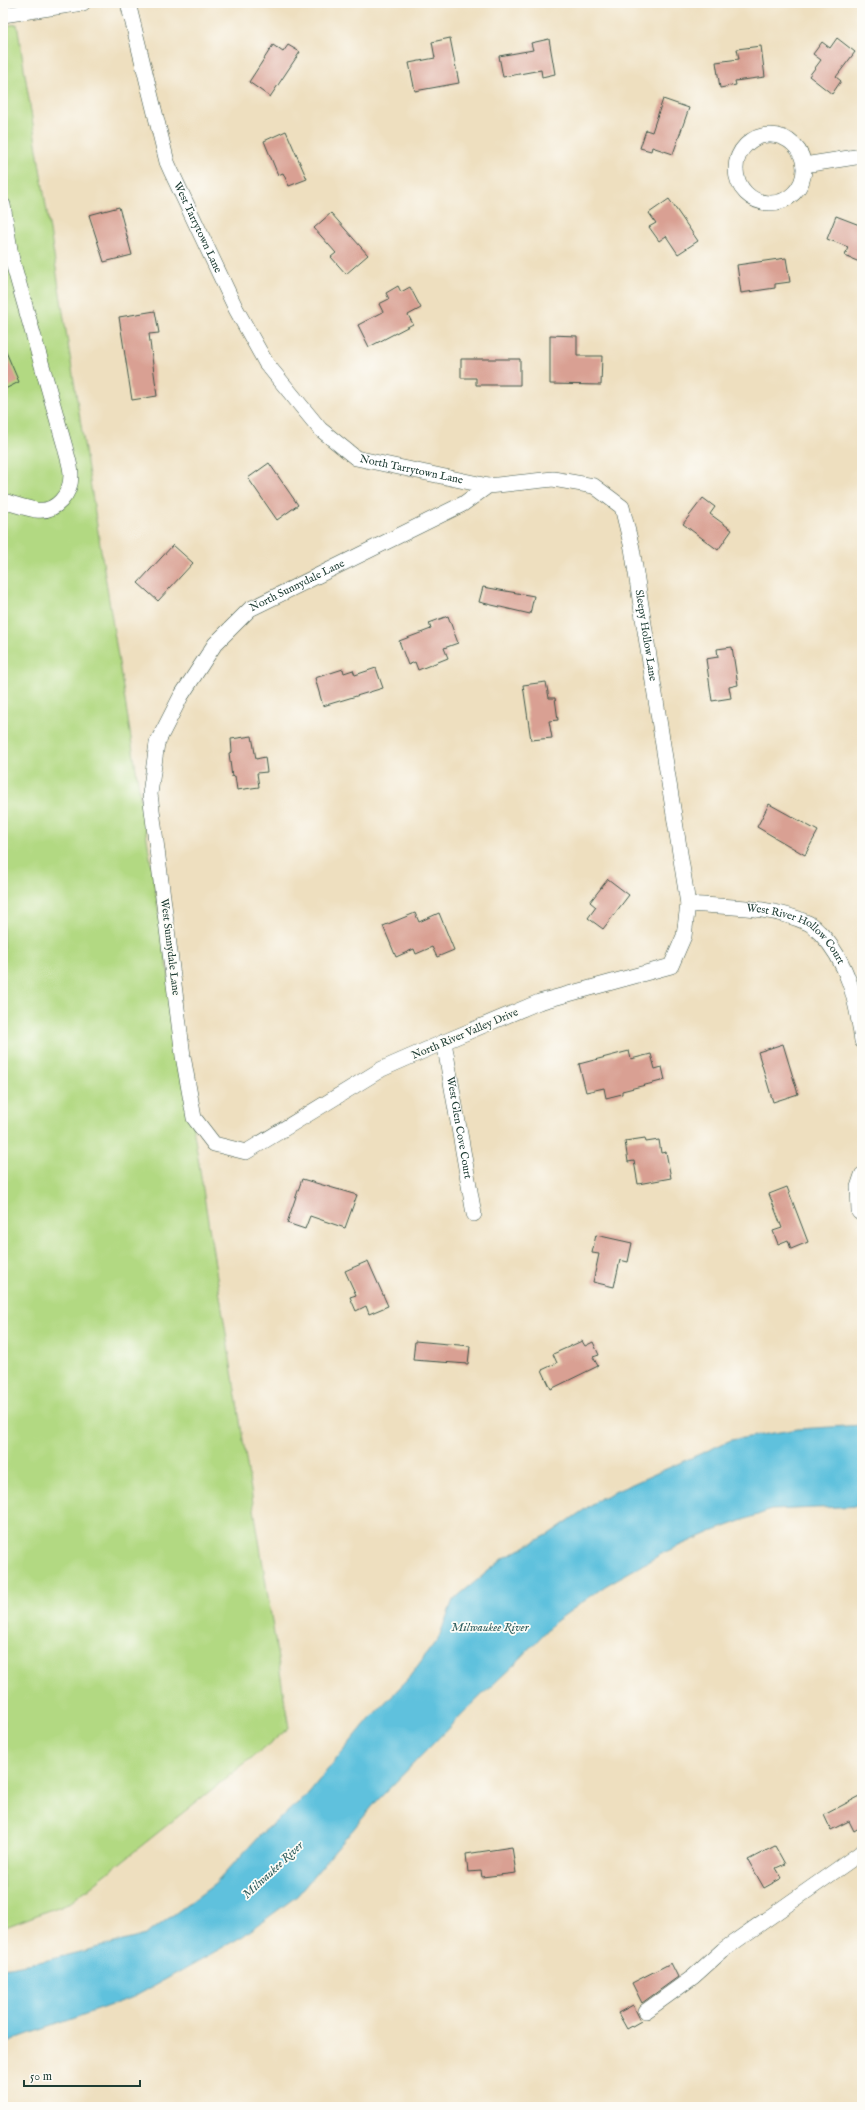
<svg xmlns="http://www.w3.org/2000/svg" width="865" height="2110" font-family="'IM FELL English',serif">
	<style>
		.green { fill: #b2d982; stroke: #688b5b }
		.water { fill: #5fc1dd; stroke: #3f7f88 }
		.building { fill: #d9a093 }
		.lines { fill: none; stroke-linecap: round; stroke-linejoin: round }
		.minor-casing { stroke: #3e5549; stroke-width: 16 }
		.minor { stroke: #fff; stroke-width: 15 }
		.labels { text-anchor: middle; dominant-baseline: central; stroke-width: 3.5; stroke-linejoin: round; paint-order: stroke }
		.street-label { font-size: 11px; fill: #1f3d34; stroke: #fdfcf7 }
		.water-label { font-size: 12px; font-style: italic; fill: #2f5e5e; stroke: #fdfcf7 }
	</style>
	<rect width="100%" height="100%" fill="#fdfcf7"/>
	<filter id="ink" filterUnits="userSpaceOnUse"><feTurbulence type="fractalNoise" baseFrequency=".025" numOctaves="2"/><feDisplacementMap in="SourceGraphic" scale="8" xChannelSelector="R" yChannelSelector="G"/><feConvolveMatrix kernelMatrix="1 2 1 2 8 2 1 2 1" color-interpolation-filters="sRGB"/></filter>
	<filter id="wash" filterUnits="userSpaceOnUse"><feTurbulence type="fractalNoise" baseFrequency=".012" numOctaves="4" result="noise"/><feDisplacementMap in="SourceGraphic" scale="16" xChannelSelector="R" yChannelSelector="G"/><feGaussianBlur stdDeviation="0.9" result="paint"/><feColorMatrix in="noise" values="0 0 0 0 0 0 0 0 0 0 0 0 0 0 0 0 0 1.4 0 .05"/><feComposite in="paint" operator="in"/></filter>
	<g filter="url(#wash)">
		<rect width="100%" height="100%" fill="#eedfbf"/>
		<polygon class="green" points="17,24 289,1728 71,1902 3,1928 3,26"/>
		<polygon class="water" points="862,1425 862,1506 771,1510 711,1532 665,1552 605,1586 555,1622 518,1661 464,1712 377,1801 297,1896 243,1936 134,1997 20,2037 3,2046 3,1968 44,1961 146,1935 215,1884 261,1834 306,1796 370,1718 407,1680 439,1637 453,1600 504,1558 549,1534 601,1498 731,1440 798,1429"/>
		<g id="blocks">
			<g class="building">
				<polygon points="450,38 459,83 415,91 409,63 435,58 432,42"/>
				<polygon points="837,38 855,52 836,77 841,81 832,94 809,76 821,60 813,54 822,42 830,48"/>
				<polygon points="549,39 555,74 542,77 541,70 503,77 499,56 533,50 531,43"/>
				<polygon points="273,45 283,52 288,45 300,52 270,97 249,82"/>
				<polygon points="761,46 765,77 735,81 736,85 720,88 716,62 739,59 737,49"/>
				<polygon points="663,99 689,108 673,154 652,147 651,151 640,148 646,130 652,132"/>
				<polygon points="286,131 307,179 289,186 283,173 278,175 264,141"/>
				<polygon points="669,199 698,241 678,254 666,236 659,241 649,227 656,223 649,213"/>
				<polygon points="119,207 132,255 104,262 89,215"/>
				<polygon points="331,213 368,255 346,274 331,257 336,253 314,228"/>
				<polygon points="836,216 862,226 862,263 845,256 848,247 827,239"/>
				<polygon points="786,258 790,282 775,284 775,288 741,293 737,265"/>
				<polygon points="398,286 401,292 410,287 421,308 408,315 413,324 369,347 358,325 383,312 379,304 389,299 386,293"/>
				<polygon points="155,311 159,333 149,334 157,396 132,400 119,317"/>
				<polygon points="550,335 577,336 577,356 602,356 601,385 550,384"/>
				<polygon points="3,345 19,382 3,390"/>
				<polygon points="461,359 520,359 520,385 476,385 476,378 461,378"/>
				<polygon points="269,463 298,505 277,520 248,478"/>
				<polygon points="703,498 715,507 710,514 732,530 718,550 683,524"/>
				<polygon points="173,545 193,563 158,601 138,583"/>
				<polygon points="483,587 534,596 530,614 479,602"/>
				<polygon points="448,616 458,643 444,648 448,658 418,670 415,662 408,665 399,641 431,629 429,623"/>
				<polygon points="732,647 738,685 729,687 731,698 712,701 706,659 718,657 717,649"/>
				<polygon points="376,668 383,688 323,706 315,678 343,669 344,673 353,670 355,675"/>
				<polygon points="546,682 549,698 555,698 558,720 549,721 552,738 531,740 523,685"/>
				<polygon points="252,736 256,759 265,757 267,772 257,773 259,787 237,790 235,776 232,777 229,753 232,752 231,739"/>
				<polygon points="769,804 818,831 805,855 757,827"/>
				<polygon points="608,879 629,895 603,929 588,918 596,907 590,902"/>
				<polygon points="415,913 419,922 439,913 454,950 437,957 432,947 416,954 414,949 396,957 383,926"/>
				<polygon points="783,1044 798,1094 773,1102 758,1052"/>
				<polygon points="629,1051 631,1059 651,1054 655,1069 662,1067 665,1080 622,1091 622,1094 606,1098 604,1088 586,1092 579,1064"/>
				<polygon points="645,1138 646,1142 659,1140 661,1153 666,1152 671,1178 638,1184 634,1161 628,1162 625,1141"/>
				<polygon points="302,1179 357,1195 345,1228 310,1216 305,1229 287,1223"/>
				<polygon points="787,1187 808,1242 791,1249 788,1240 778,1244 773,1231 782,1228 769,1194"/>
				<polygon points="596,1235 632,1243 628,1262 620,1260 614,1287 593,1282 599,1254 592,1253"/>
				<polygon points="368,1261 388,1306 369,1314 366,1306 356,1311 350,1297 356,1295 345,1271"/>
				<polygon points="415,1341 470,1346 468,1364 413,1360"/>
				<polygon points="582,1341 585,1346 593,1342 599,1355 593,1357 598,1366 551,1389 542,1370 557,1363 553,1354"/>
				<polygon points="862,1795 862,1826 854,1831 849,1821 831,1830 824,1815"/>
				<polygon points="775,1846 785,1864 776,1868 782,1878 764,1888 748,1860"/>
				<polygon points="512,1847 516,1873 482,1877 481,1871 468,1872 466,1854"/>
				<polygon points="671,1963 678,1977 642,2003 632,1983"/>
				<polygon points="633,2005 641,2021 627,2029 618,2013"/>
			</g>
		</g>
	</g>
	<g filter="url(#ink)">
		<use href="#blocks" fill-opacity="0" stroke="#3e5549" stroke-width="1"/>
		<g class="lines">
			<defs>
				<g id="minor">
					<path id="s1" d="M 128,3 L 167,162 L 171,171 L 236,309 L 266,363 L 320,429 L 356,458 L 488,486 L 553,479 L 594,486 L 622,507 L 632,548 L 688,904 L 684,936 L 671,966 L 539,1002 L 444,1042 L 382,1069 L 246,1152 L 214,1144 L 194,1118 L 183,1056 L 150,794 L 157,743 L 181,696 L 215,644 L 250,609 L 463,504 L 488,486"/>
					<polyline points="3,15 83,3"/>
					<circle cx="770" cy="169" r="34"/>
					<polyline points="804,165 862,156"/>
					<polyline points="3,205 11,256"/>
					<path d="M 3,253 L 11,256 L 65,447 C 67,456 71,466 71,475 C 71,494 56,513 36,510 C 25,508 14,504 3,501"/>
					<path id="s2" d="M 688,904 C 727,907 772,906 808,923 C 813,925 816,930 820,933 C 848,961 857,1003 862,1041"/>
					<path id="s3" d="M 444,1042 L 474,1214"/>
					<polyline points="862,1175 858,1187 859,1212 862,1214"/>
					<polyline points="646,2011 693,1977 723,1950 862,1852"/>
				</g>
			</defs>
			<use href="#minor" class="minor-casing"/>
			<use href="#minor" class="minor"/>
		</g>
	</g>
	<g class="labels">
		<g class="street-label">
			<text stroke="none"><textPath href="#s1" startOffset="236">West Tarrytown Lane</textPath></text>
			<text stroke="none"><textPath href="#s1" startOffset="576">North Tarrytown Lane</textPath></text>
			<text stroke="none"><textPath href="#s1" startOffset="2392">North Sunnydale Lane</textPath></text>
			<text stroke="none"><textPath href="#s1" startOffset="927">Sleepy Hollow Lane</textPath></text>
			<text stroke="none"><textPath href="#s2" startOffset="117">West River Hollow Court</textPath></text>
			<text transform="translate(170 947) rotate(83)">West Sunnydale Lane</text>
			<text transform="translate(465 1034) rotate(-23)">North River Valley Drive</text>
			<text stroke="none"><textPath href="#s3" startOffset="87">West Glen Cove Court</textPath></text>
		</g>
		<g class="water-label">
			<text x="490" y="1627">Milwaukee River</text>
			<text transform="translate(273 1870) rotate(-43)">Milwaukee River</text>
		</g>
	</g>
	<rect width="865" height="2110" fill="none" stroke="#fdfcf7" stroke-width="16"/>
	<path d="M24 2080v6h116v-6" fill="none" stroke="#1f3d34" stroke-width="2"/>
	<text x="30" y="2080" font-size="12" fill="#1f3d34" stroke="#fdfcf7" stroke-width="3" paint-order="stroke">50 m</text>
</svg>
